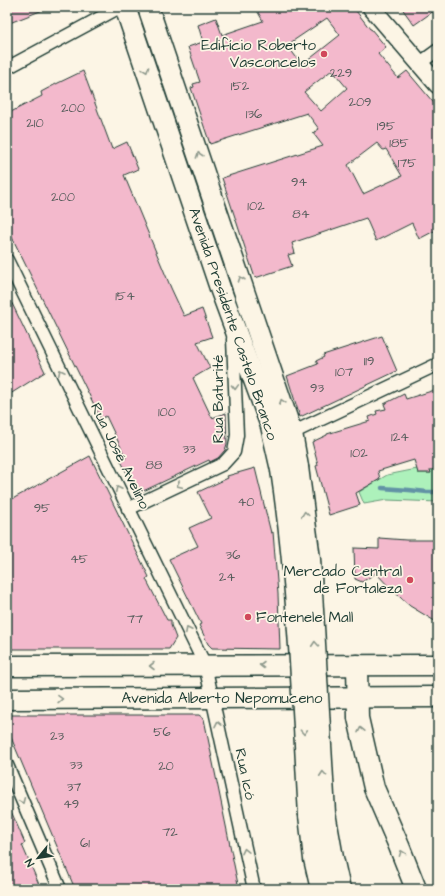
<svg xmlns="http://www.w3.org/2000/svg" width="445" height="896" font-family="'Architects Daughter',sans-serif">
	<style>
		.green { fill: #adf1bb; stroke: #669778 }
		.lines { fill: none; stroke-linecap: round; stroke-linejoin: round }
		.stream { stroke: #6293a5; stroke-width: 4.5 }
		.building { fill: #f3b9cc; stroke: #1f3d34; fill-rule: evenodd }
		.street-casing { stroke: #1f3d34; stroke-width: 15 }
		.secondary-casing { stroke: #1f3d34; stroke-width: 20 }
		.primary-casing { stroke: #1f3d34; stroke-width: 23 }
		.street { stroke: #fcf5e5; stroke-width: 12 }
		.secondary { stroke: #fcf5e5; stroke-width: 17 }
		.primary { stroke: #fcf5e5; stroke-width: 20 }
		.primary-bridge-casing { stroke: #1f3d34; stroke-width: 23; stroke-linecap: butt }
		.primary-bridge { stroke: #fcf5e5; stroke-width: 20 }
		.oneway { stroke: #8e998c }
		.poi-dot { fill: #d1495b; stroke: #fcf5e5; stroke-width: 1.5 }
		.labels { text-anchor: middle; dominant-baseline: central; stroke-width: 3.5; stroke-linejoin: round; paint-order: stroke }
		.number-label { font-size: 13px; fill: #545c5a }
		.poi-label { font-size: 15px; fill: #1f3d34; stroke: #fcf5e5; text-anchor: end }
		.street-label { font-size: 15px; fill: #1f3d34; stroke: #fcf5e5 }
	</style>
	<rect width="100%" height="100%" fill="#fcf5e5"/>
	<filter id="ink" filterUnits="userSpaceOnUse"><feTurbulence type="fractalNoise" baseFrequency=".025" numOctaves="2"/><feDisplacementMap in="SourceGraphic" scale="8" xChannelSelector="R" yChannelSelector="G"/><feConvolveMatrix kernelMatrix="1 2 1 2 8 2 1 2 1" color-interpolation-filters="sRGB"/></filter>
	<g filter="url(#ink)">
		<polygon class="green" points="438,451 438,502 387,500 364,504 359,492 387,475 417,469 418,473 431,473 426,455"/>
		<g class="lines">
			<polyline class="stream" points="382,488 409,490 427,492 438,492"/>
		</g>
		<g class="building">
			<polygon points="7,7 48,7 48,8 7,24"/>
			<path d="M 255,7 L 353,7 L 370,29 L 371,29 L 386,47 L 378,54 L 398,78 L 407,71 L 438,108 L 438,229 L 419,239 L 412,223 L 376,241 L 366,218 L 292,243 L 295,253 L 288,255 L 292,266 L 255,278 L 222,178 L 323,146 L 313,133 L 319,129 L 307,113 L 210,144 L 191,88 L 194,87 L 193,84 L 200,82 L 188,47 L 203,42 L 198,25 L 216,18 L 222,35 L 263,21 ZM 327,18 L 340,35 L 302,65 L 287,45 ZM 332,70 L 347,88 L 321,111 L 304,92 ZM 377,143 L 383,150 L 386,149 L 402,176 L 363,194 L 348,165 Z"/>
			<polygon points="401,7 438,7 438,8 414,25"/>
			<polygon points="83,71 112,149 127,142 138,169 124,175 171,288 184,316 202,309 212,337 197,342 210,368 193,378 212,418 226,413 227,444 225,450 218,458 210,462 209,460 137,494 121,461 126,458 106,416 101,419 7,227 7,114 42,96 41,92 56,84"/>
			<polygon points="7,293 45,372 7,396"/>
			<polygon points="382,336 397,371 300,417 287,376 318,364 316,361 324,357 323,355"/>
			<polygon points="438,389 438,469 430,470 431,473 418,473 414,460 378,471 380,479 356,493 360,505 329,515 316,466 318,465 312,442 327,435 327,434 370,421 369,417 377,414 376,411 386,409 384,404 404,394 406,399"/>
			<polygon points="90,456 149,577 146,579 167,620 171,620 171,625 176,638 169,649 7,649 7,502"/>
			<polygon points="255,468 271,533 273,532 278,594 280,649 212,648 208,644 199,625 201,624 169,559 198,546 189,528 211,518 198,492 228,478 227,476"/>
			<polygon points="379,538 406,540 438,540 438,623 410,606 391,589 376,573 362,582 355,579 354,548 379,549"/>
			<polygon points="7,715 199,715 204,719 239,889 75,889 7,728"/>
			<polygon points="7,802 25,843 22,845 41,889 7,889"/>
		</g>
		<g class="lines">
			<defs>
				<g id="street">
					<polyline points="420,63 438,50"/>
					<polyline points="7,68 120,7"/>
					<polyline points="7,260 205,665 254,889"/>
					<polyline points="292,433 438,364"/>
					<polyline points="128,509 223,464 234,452 237,435 233,339"/>
					<polyline points="7,765 60,889"/>
				</g>
				<polyline id="secondary" points="371,7 438,85"/>
				<g id="primary">
					<polyline points="125,7 221,291 271,426 281,470"/>
					<polyline points="148,7 292,433 298,467"/>
					<polyline points="357,665 358,718 374,788 399,846 416,889"/>
					<polyline points="7,666 438,665"/>
					<polyline points="7,699 438,697"/>
					<polyline points="325,813 333,858 340,889"/>
					<polyline points="309,815 314,859 321,889"/>
				</g>
			</defs>
			<use href="#street" class="street-casing"/>
			<use href="#secondary" class="secondary-casing"/>
			<use href="#primary" class="primary-casing"/>
			<use href="#street" class="street"/>
			<use href="#secondary" class="secondary"/>
			<use href="#primary" class="primary"/>
			<defs>
				<g id="primary-bridge">
					<polyline points="298,467 310,559 325,813"/>
					<path d="M 281,470 C 298,584 302,699 309,815"/>
				</g>
			</defs>
			<use href="#primary-bridge" class="primary-bridge-casing"/>
			<use href="#primary-bridge" class="primary-bridge"/>
		</g>
		<defs><path id="oneway-chevron" d="M-2-3.5L2.5 0L-2 3.5" fill="none" stroke-width="1.6" stroke-linecap="round" stroke-linejoin="round"/></defs>
		<g class="oneway">
			<use href="#oneway-chevron" transform="translate(146 70) rotate(71)"/>
			<use href="#oneway-chevron" transform="translate(199 155) rotate(-109)"/>
			<use href="#oneway-chevron" transform="translate(241 279) rotate(-109)"/>
			<use href="#oneway-chevron" transform="translate(61 372) rotate(-116)"/>
			<use href="#oneway-chevron" transform="translate(235 387) rotate(88)"/>
			<use href="#oneway-chevron" transform="translate(282 402) rotate(-108)"/>
			<use href="#oneway-chevron" transform="translate(179 485) rotate(155)"/>
			<use href="#oneway-chevron" transform="translate(118 489) rotate(-116)"/>
			<use href="#oneway-chevron" transform="translate(305 514) rotate(-98)"/>
			<use href="#oneway-chevron" transform="translate(188 630) rotate(-117)"/>
			<use href="#oneway-chevron" transform="translate(315 644) rotate(-94)"/>
			<use href="#oneway-chevron" transform="translate(262 665) rotate(180)"/>
			<use href="#oneway-chevron" transform="translate(152 666) rotate(180)"/>
			<use href="#oneway-chevron" transform="translate(60 699) rotate(-1)"/>
			<use href="#oneway-chevron" transform="translate(218 724) rotate(-102)"/>
			<use href="#oneway-chevron" transform="translate(361 730) rotate(-102)"/>
			<use href="#oneway-chevron" transform="translate(304 732) rotate(87)"/>
			<use href="#oneway-chevron" transform="translate(323 774) rotate(-94)"/>
			<use href="#oneway-chevron" transform="translate(22 801) rotate(67)"/>
			<use href="#oneway-chevron" transform="translate(245 851) rotate(-102)"/>
			<use href="#oneway-chevron" transform="translate(402 853) rotate(-111)"/>
		</g>
	</g>
	<g class="poi-dot">
		<circle cx="324" cy="54" r="4"/>
		<circle cx="410" cy="580" r="4"/>
		<circle cx="248" cy="617" r="4"/>
	</g>
	<g class="labels">
		<g class="number-label">
			<text x="341" y="73">229</text>
			<text x="240" y="86">152</text>
			<text x="360" y="102">209</text>
			<text x="73" y="108">200</text>
			<text x="254" y="114">136</text>
			<text x="35" y="123">210</text>
			<text x="386" y="126">195</text>
			<text x="399" y="143">185</text>
			<text x="407" y="163">175</text>
			<text x="299" y="182">94</text>
			<text x="63" y="197">200</text>
			<text x="256" y="206">102</text>
			<text x="301" y="214">84</text>
			<text x="125" y="296">154</text>
			<text x="369" y="361">119</text>
			<text x="344" y="372">107</text>
			<text x="317" y="388">93</text>
			<text x="167" y="412">100</text>
			<text x="400" y="437">124</text>
			<text x="189" y="449">33</text>
			<text x="359" y="453">102</text>
			<text x="154" y="465">88</text>
			<text x="246" y="502">40</text>
			<text x="42" y="508">95</text>
			<text x="233" y="555">36</text>
			<text x="79" y="559">45</text>
			<text x="227" y="577">24</text>
			<text x="135" y="619">77</text>
			<text x="162" y="732">56</text>
			<text x="57" y="736">23</text>
			<text x="76" y="765">33</text>
			<text x="166" y="766">20</text>
			<text x="74" y="787">37</text>
			<text x="71" y="804">49</text>
			<text x="170" y="832">72</text>
			<text x="85" y="843">61</text>
		</g>
		<g class="poi-label">
			<text x="316" y="45">Edifício Roberto<tspan x="316" dy="17">Vasconcelos</tspan></text>
			<text x="402" y="571">Mercado Central<tspan x="402" dy="17">de Fortaleza</tspan></text>
			<text x="256" y="617" text-anchor="start">Fontenele Mall</text>
		</g>
		<g class="street-label">
			<text transform="translate(233 324) rotate(71)">Avenida Presidente Castelo Branco</text>
			<text transform="translate(218 399) rotate(-90)">Rua Baturité</text>
			<text transform="translate(120 456) rotate(64)">Rua José Avelino</text>
			<text x="222" y="698">Avenida Alberto Nepomuceno</text>
			<text transform="translate(245 774) rotate(78)">Rua Icó</text>
		</g>
	</g>
	<rect width="445" height="896" fill="none" stroke="#fcf5e5" stroke-width="24"/>
	<rect x="12" y="12" width="421" height="872" fill="none" stroke="#1f3d34" stroke-width="1.5" filter="url(#ink)"/>
	<g transform="translate(38 858) rotate(240)" stroke="#fcf5e5" stroke-width="3" paint-order="stroke">
	<path d="M0-3L7 15L0 10L-7 15Z" fill="#1f3d34"/>
	<text y="-6" font-size="11" font-weight="bold" text-anchor="middle" fill="#1f3d34">N</text>
	</g>
</svg>
